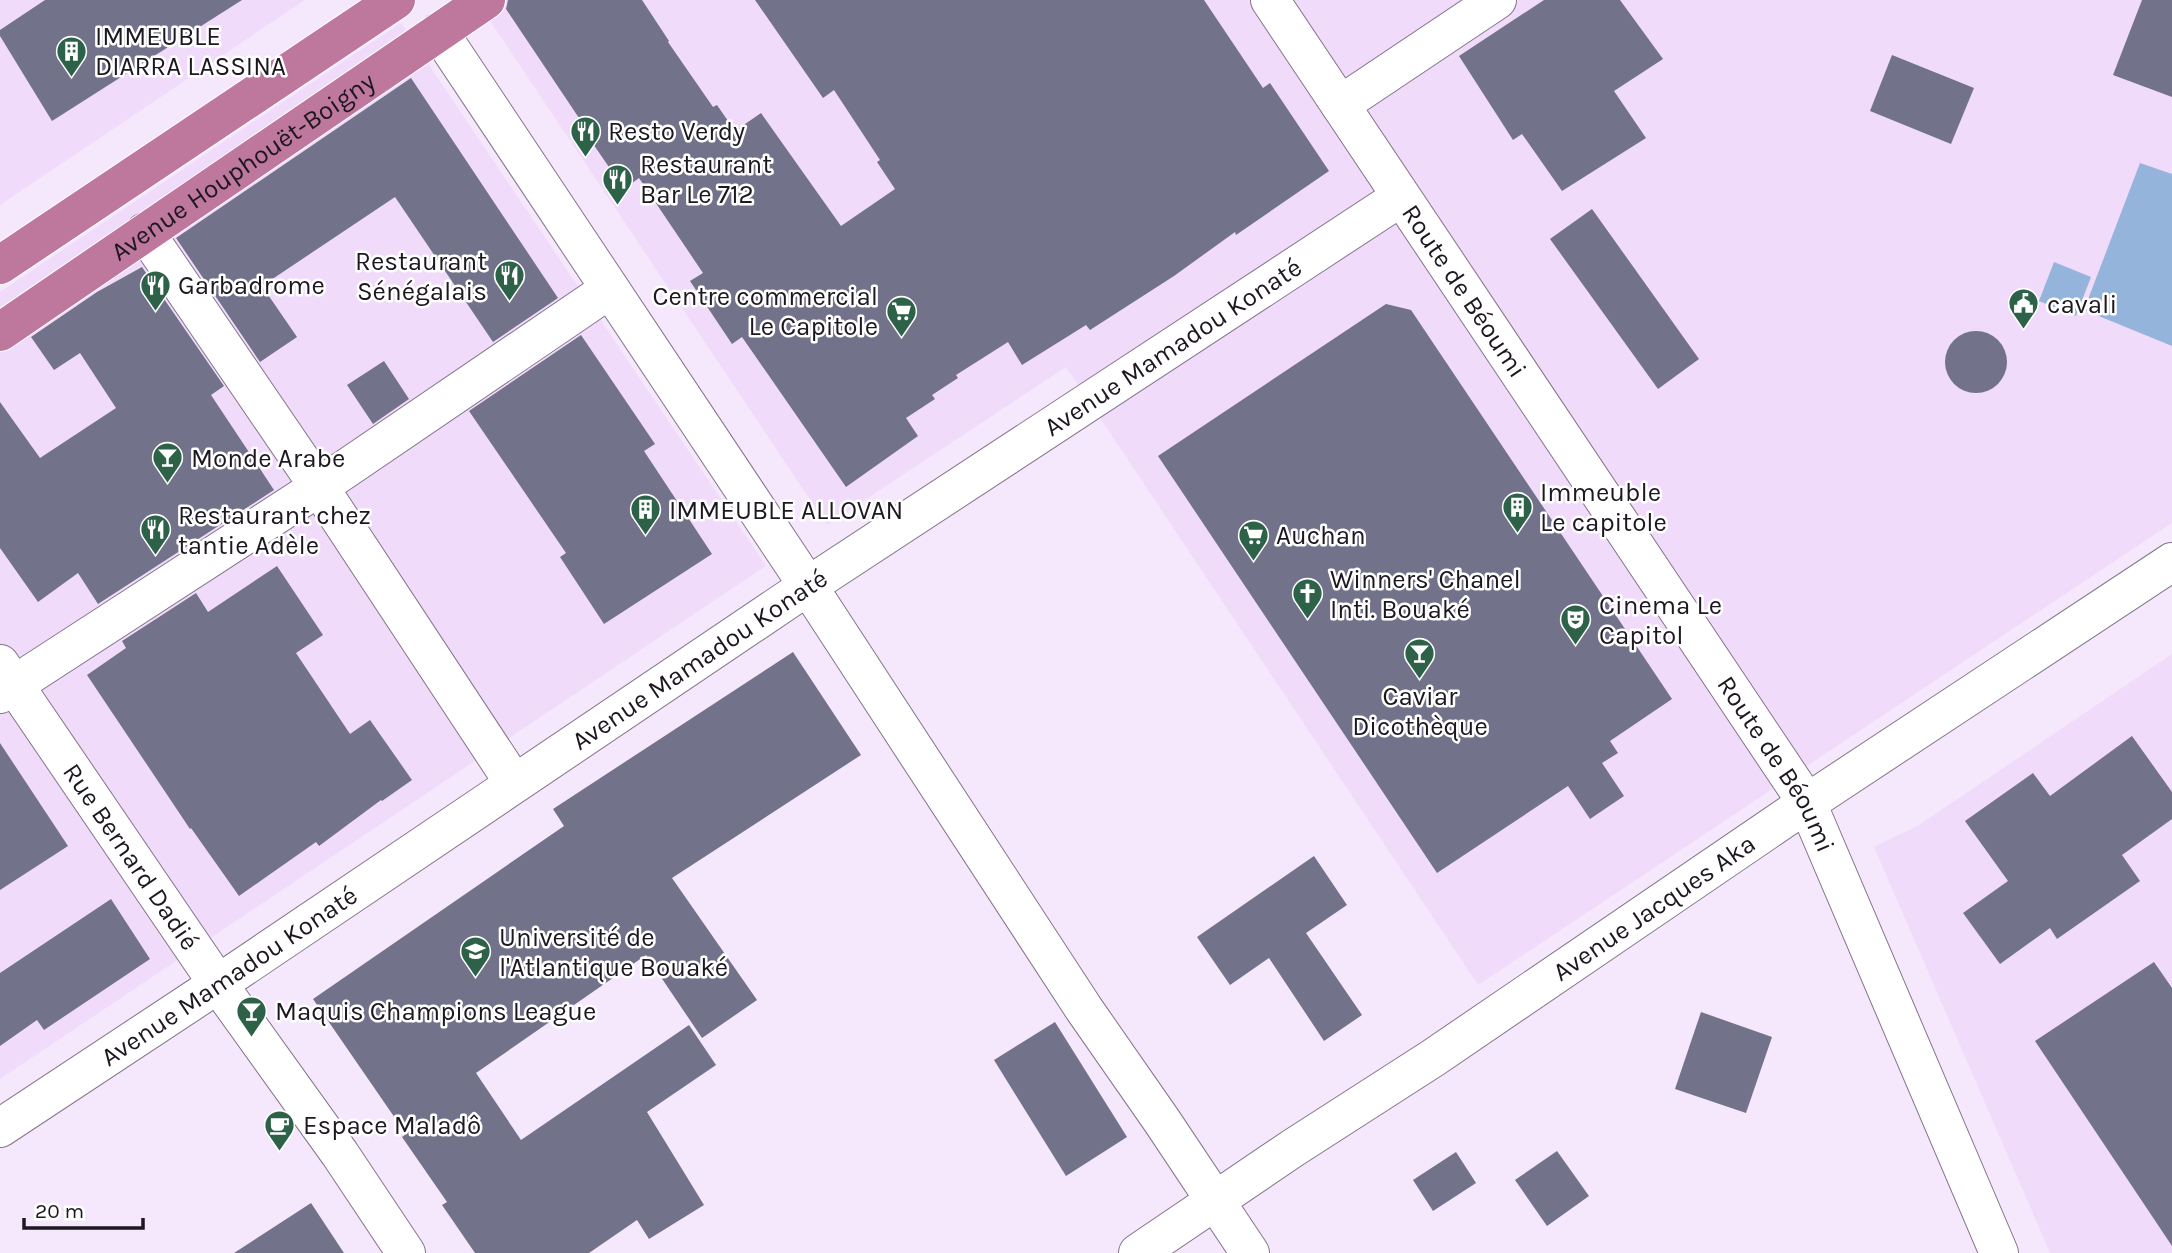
<svg xmlns="http://www.w3.org/2000/svg" width="2172" height="1253" font-family="Karla,sans-serif">
	<style>
		.built { fill: #f1dbfb }
		.water { fill: #94b4db }
		.building { fill: #72728a }
		.lines { fill: none; stroke-linecap: round; stroke-linejoin: round }
		.minor-casing { stroke: #84748a; stroke-width: 40 }
		.highway-casing { stroke: #fff; stroke-width: 40 }
		.minor { stroke: #fff; stroke-width: 38 }
		.highway { stroke: #be779d; stroke-width: 38 }
		.labels { text-anchor: middle; dominant-baseline: central; stroke-width: 5; stroke-linejoin: round; paint-order: stroke }
		.poi-label { font-size: 26px; fill: #1d1720; stroke: #fff; text-anchor: start }
		.street-label { font-size: 26px; fill: #1d1720; stroke: #fff }
	</style>
	<rect width="100%" height="100%" fill="#f6e8fc"/>
	<g class="built">
		<polygon points="0,0 305,0 0,205"/>
		<polygon points="476,0 2172,0 2172,523 1478,985 1066,367 827,525"/>
		<polygon points="401,23 766,566 0,1079 0,292"/>
		<polygon points="2172,654 2172,1253 2050,1253 1874,847 1919,825"/>
	</g>
	<g class="water">
		<polygon points="2140,163 2172,174 2172,346 2084,310"/>
		<polygon points="2054,262 2091,277 2076,316 2039,301"/>
	</g>
	<g class="building">
		<polygon points="45,0 242,0 52,121 0,36 0,30"/>
		<polygon points="508,0 642,0 669,41 668,42 713,107 717,105 735,131 761,113 841,226 895,189 877,162 880,160 834,90 823,98 755,0 1204,0 1263,88 1270,83 1329,171 1236,235 1235,232 1174,276 1090,330 1086,325 1022,365 1008,342 956,375 958,378 932,395 935,399 906,418 918,436 846,487 742,337 732,344 690,281 703,273 639,178 624,189 576,119 579,118 506,9"/>
		<polygon points="1544,0 1620,0 1663,59 1614,91 1646,138 1562,191 1522,134 1513,140 1459,56"/>
		<polygon points="2142,0 2172,0 2172,97 2113,75"/>
		<polygon points="1892,55 1974,88 1951,144 1870,111"/>
		<polygon points="411,78 558,298 493,342 395,197 262,286 297,337 260,362 176,238"/>
		<polygon points="1592,209 1699,359 1658,389 1550,239"/>
		<polygon points="142,267 224,386 211,395 274,490 98,604 78,573 38,602 0,548 0,402 40,458 116,408 80,353 54,370 31,337 97,292"/>
		<polygon points="1386,304 1411,310 1672,699 1610,741 1618,753 1602,763 1624,796 1590,819 1568,786 1437,873 1158,456"/>
		<circle cx="1976" cy="362" r="31"/>
		<polygon points="581,335 655,444 644,451 712,554 604,624 560,557 566,553 469,411"/>
		<polygon points="384,361 409,399 373,424 347,385"/>
		<polygon points="277,566 323,635 296,653 350,734 370,720 412,780 382,801 381,800 319,846 316,842 239,896 191,828 190,829 87,675 126,648 122,641 196,593 208,612"/>
		<polygon points="793,652 861,755 672,878 757,1000 702,1038 646,955 476,1073 521,1140 689,1025 716,1065 647,1112 704,1205 649,1239 637,1220 589,1253 475,1253 442,1205 447,1202 402,1137 406,1134 313,999 564,826 553,809"/>
		<polygon points="2132,736 2172,792 2172,819 2122,855 2140,881 2057,939 2050,928 2000,964 1963,913 2008,881 1965,821 2033,773 2050,796"/>
		<polygon points="0,743 68,846 0,890"/>
		<polygon points="1314,856 1347,905 1306,933 1362,1015 1324,1041 1269,958 1230,985 1197,937"/>
		<polygon points="111,899 150,959 44,1030 37,1020 0,1046 0,973"/>
		<polygon points="2154,962 2172,988 2172,1246 2035,1041"/>
		<polygon points="1701,1012 1772,1037 1746,1113 1675,1089"/>
		<polygon points="1055,1022 1127,1137 1066,1176 994,1060"/>
		<polygon points="1557,1151 1589,1196 1547,1226 1515,1180"/>
		<polygon points="1456,1152 1476,1183 1433,1211 1413,1180"/>
		<polygon points="311,1203 344,1253 234,1253"/>
	</g>
	<g class="lines">
		<defs>
			<g id="minor">
				<path id="s1" d="M 1270,0 L 1807,803 L 1999,1253"/>
				<polyline points="439,32 808,586 1084,1009 1162,1121 1250,1253"/>
				<polyline points="1340,105 1497,0"/>
				<polyline points="145,232 319,487 514,783"/>
				<path id="s2" d="M 0,664 L 218,984 L 340,1154 L 406,1253"/>
				<polyline points="0,694 319,487 610,289"/>
				<path id="s3" d="M 0,1128 L 218,984 L 808,586 L 1401,197"/>
				<path id="s4" d="M 1138,1253 L 1293,1148 L 1433,1058 L 1807,803 L 2172,562"/>
			</g>
			<g id="highway">
				<polyline points="0,265 396,0"/>
				<path id="s5" d="M 0,332 L 486,0"/>
			</g>
		</defs>
		<use href="#minor" class="minor-casing"/>
		<use href="#highway" class="highway-casing"/>
		<use href="#minor" class="minor"/>
		<use href="#highway" class="highway"/>
	</g>
	<defs>
		<symbol id="building-pin" viewBox="-11 -11 22 30"><path d="M0 17L-7.5 6A9.5 9.5 0 1 1 7.5 6Z" fill="#2d6248" stroke="#fff"/><path d="M-4-6H4V6H1V3H-1V6H-4ZM-2.5-4.3h1.7v1.8h-1.7ZM.8-4.3h1.7v1.8H.8ZM-2.5-1h1.7V.8h-1.7ZM.8-1h1.7V.8H.8Z" fill="#fff"/></symbol>
		<symbol id="restaurant-pin" viewBox="-11 -11 22 30"><path d="M0 17L-7.5 6A9.5 9.5 0 1 1 7.5 6Z" fill="#2d6248" stroke="#fff"/><path d="M-5-6h1v4h1v-4h1v4h1v-4h1v5L-1.5 .5V6h-2V.5L-5-1ZM5-6V6H3V1.5H1.5Q1.5-4 5-6Z" fill="#fff"/></symbol>
		<symbol id="civic-pin" viewBox="-11 -11 22 30"><path d="M0 17L-7.5 6A9.5 9.5 0 1 1 7.5 6Z" fill="#2d6248" stroke="#fff"/><path d="M-.6-6.5H3V-4.5H.6V-3L4-1V1h2V6H-6V1h2V-1L-.6-3ZM-1.2 2.5V6h2.4V2.5Z" fill="#fff"/></symbol>
		<symbol id="supermarket-pin" viewBox="-11 -11 22 30"><path d="M0 17L-7.5 6A9.5 9.5 0 1 1 7.5 6Z" fill="#2d6248" stroke="#fff"/><path d="M-6-5.5h2.5l.6 2H6L4.5 2H-2.5L-4.4-4H-6ZM-1.5 3.2a1.3 1.3 0 1 0 .1 0ZM3 3.2a1.3 1.3 0 1 0 .1 0Z" fill="#fff"/></symbol>
		<symbol id="bar-pin" viewBox="-11 -11 22 30"><path d="M0 17L-7.5 6A9.5 9.5 0 1 1 7.5 6Z" fill="#2d6248" stroke="#fff"/><path d="M-6-5H6L.8 .8V4.5H3.5V6h-7V4.5H-.8V.8Z" fill="#fff"/></symbol>
		<symbol id="church-pin" viewBox="-11 -11 22 30"><path d="M0 17L-7.5 6A9.5 9.5 0 1 1 7.5 6Z" fill="#2d6248" stroke="#fff"/><path d="M-1.2-6h2.4v3.5h3.3v2.4h-3.3V6h-2.4V-.1h-3.3v-2.4h3.3Z" fill="#fff"/></symbol>
		<symbol id="theatre-pin" viewBox="-11 -11 22 30"><path d="M0 17L-7.5 6A9.5 9.5 0 1 1 7.5 6Z" fill="#2d6248" stroke="#fff"/><path d="M-5-5.5Q0-4 5-5.5V0Q5 5 0 6Q-5 5-5 0ZM-3.3-2.5H-1v1.5H-3.3ZM1-2.5H3.3v1.5H1ZM-2.8 1Q0 5.5 2.8 1Z" fill="#fff"/></symbol>
		<symbol id="university-pin" viewBox="-11 -11 22 30"><path d="M0 17L-7.5 6A9.5 9.5 0 1 1 7.5 6Z" fill="#2d6248" stroke="#fff"/><path d="M0-5L7-2L0 1L-7-2ZM-4 1L0 2.5L4 1V4Q0 6-4 4Z" fill="#fff"/></symbol>
		<symbol id="cafe-pin" viewBox="-11 -11 22 30"><path d="M0 17L-7.5 6A9.5 9.5 0 1 1 7.5 6Z" fill="#2d6248" stroke="#fff"/><path d="M-5.5-4.5H6V0H3Q3 3.5 0 3.5H-2.5Q-5.5 3.5-5.5 0ZM3-3.2v2h1.7v-2ZM-6 4.5H4V6H-6Z" fill="#fff"/></symbol>
	</defs>
	<g fill-rule="evenodd">
		<use href="#building-pin" x="54" y="34" width="35" height="47"/>
		<use href="#restaurant-pin" x="568" y="114" width="35" height="47"/>
		<use href="#restaurant-pin" x="600" y="162" width="35" height="47"/>
		<use href="#restaurant-pin" x="492" y="258" width="35" height="47"/>
		<use href="#restaurant-pin" x="138" y="268" width="35" height="47"/>
		<use href="#civic-pin" x="2006" y="286" width="35" height="47"/>
		<use href="#supermarket-pin" x="884" y="294" width="35" height="47"/>
		<use href="#bar-pin" x="150" y="440" width="35" height="47"/>
		<use href="#building-pin" x="1500" y="490" width="35" height="47"/>
		<use href="#building-pin" x="628" y="492" width="35" height="47"/>
		<use href="#restaurant-pin" x="138" y="512" width="35" height="47"/>
		<use href="#supermarket-pin" x="1236" y="518" width="35" height="47"/>
		<use href="#church-pin" x="1290" y="576" width="35" height="47"/>
		<use href="#theatre-pin" x="1558" y="602" width="35" height="47"/>
		<use href="#bar-pin" x="1402" y="636" width="35" height="47"/>
		<use href="#university-pin" x="458" y="934" width="35" height="47"/>
		<use href="#bar-pin" x="234" y="994" width="35" height="47"/>
		<use href="#cafe-pin" x="262" y="1108" width="35" height="47"/>
	</g>
	<g class="labels">
		<g class="poi-label">
			<text x="95" y="36">IMMEUBLE<tspan x="95" dy="30">DIARRA LASSINA</tspan></text>
			<text x="608" y="131">Resto Verdy</text>
			<text x="640" y="164">Restaurant<tspan x="640" dy="30">Bar Le 712</tspan></text>
			<text x="487" y="261" text-anchor="end">Restaurant<tspan x="487" dy="30">Sénégalais</tspan></text>
			<text x="178" y="285">Garbadrome</text>
			<text x="878" y="296" text-anchor="end">Centre commercial<tspan x="878" dy="30">Le Capitole</tspan></text>
			<text x="2047" y="304">cavali</text>
			<text x="191" y="458">Monde Arabe</text>
			<text x="1540" y="492">Immeuble<tspan x="1540" dy="30">Le capitole</tspan></text>
			<text x="669" y="510">IMMEUBLE ALLOVAN</text>
			<text x="178" y="515">Restaurant chez<tspan x="178" dy="30">tantie Adèle</tspan></text>
			<text x="1276" y="535">Auchan</text>
			<text x="1330" y="579">Winners' Chanel<tspan x="1330" dy="30">Inti. Bouaké</tspan></text>
			<text x="1599" y="605">Cinema Le<tspan x="1599" dy="30">Capitol</tspan></text>
			<text x="1420" y="696" text-anchor="middle">Caviar<tspan x="1420" dy="30">Dicothèque</tspan></text>
			<text x="499" y="937">Université de<tspan x="499" dy="30">l'Atlantique Bouaké</tspan></text>
			<text x="275" y="1011">Maquis Champions League</text>
			<text x="303" y="1125">Espace Maladô</text>
		</g>
		<g class="street-label">
			<text stroke="none"><textPath href="#s5" startOffset="294">Avenue Houphouët-Boigny</textPath></text>
			<text stroke="none"><textPath href="#s1" startOffset="350">Route de Béoumi</textPath></text>
			<text stroke="none"><textPath href="#s3" startOffset="1409">Avenue Mamadou Konaté</textPath></text>
			<text stroke="none"><textPath href="#s3" startOffset="842">Avenue Mamadou Konaté</textPath></text>
			<text stroke="none"><textPath href="#s1" startOffset="917">Route de Béoumi</textPath></text>
			<text stroke="none"><textPath href="#s2" startOffset="233">Rue Bernard Dadié</textPath></text>
			<text stroke="none"><textPath href="#s4" startOffset="621">Avenue Jacques Aka</textPath></text>
			<text stroke="none"><textPath href="#s3" startOffset="275">Avenue Mamadou Konaté</textPath></text>
		</g>
	</g>
	<path d="M24 1218v10h119v-10" fill="none" stroke="#1d1720" stroke-width="3.5"/>
	<text x="35" y="1218" font-size="21" fill="#1d1720" stroke="#ffffff" stroke-width="5" paint-order="stroke">20 m</text>
</svg>
